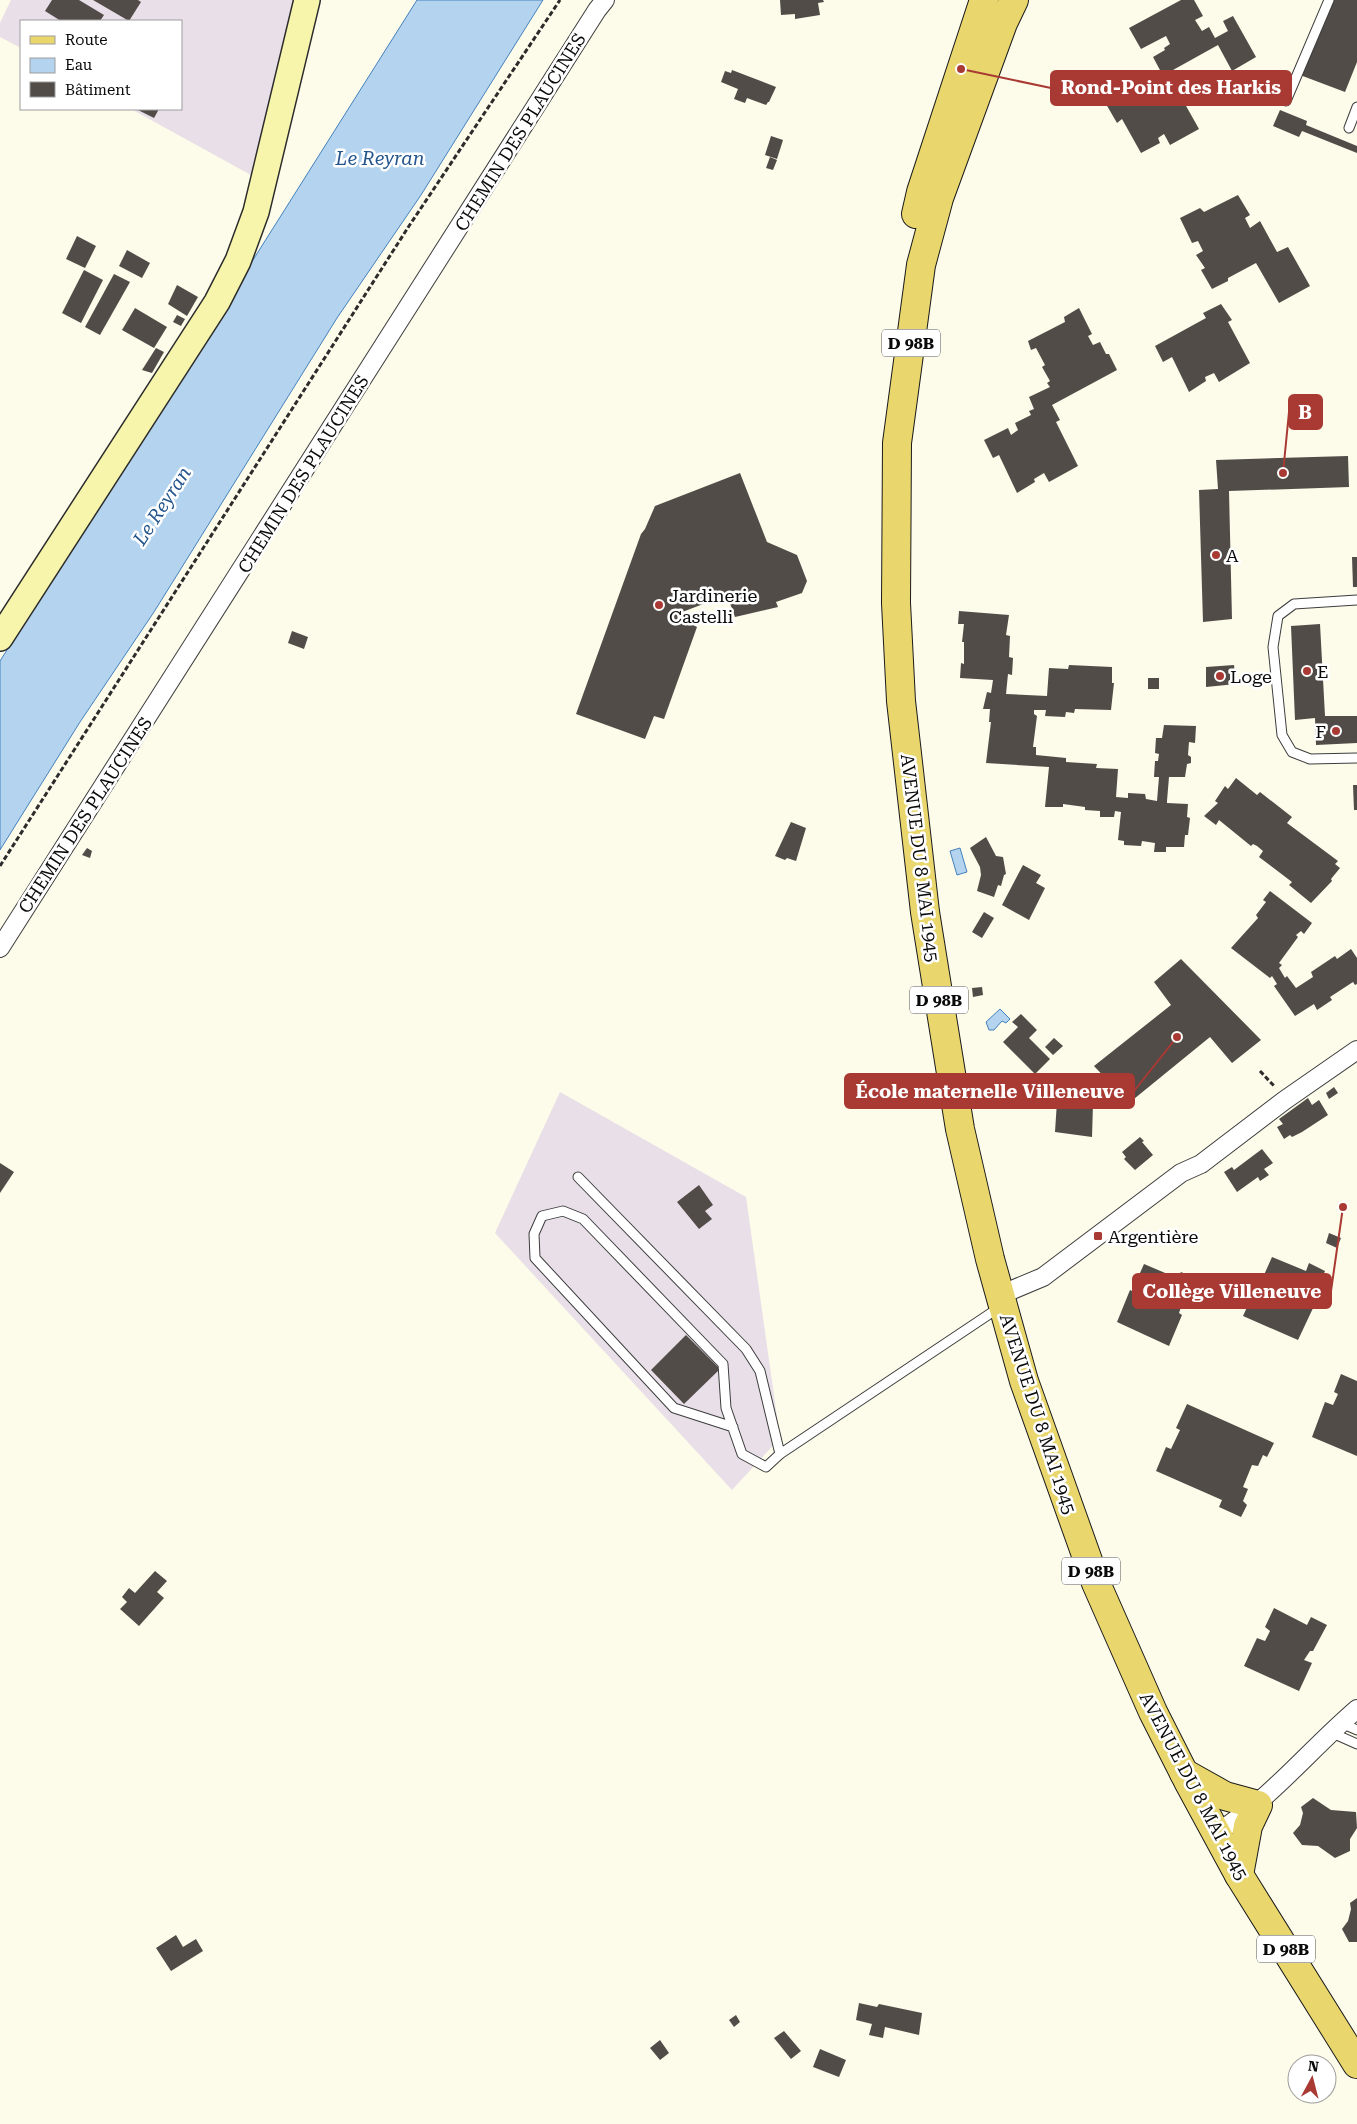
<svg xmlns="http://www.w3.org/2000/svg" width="1357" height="2124" font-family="'Roboto Serif',serif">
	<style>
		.industrial { fill: #e8dfe8 }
		.water { fill: #b4d3ee; stroke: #4381bd }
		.building { fill: #514c48 }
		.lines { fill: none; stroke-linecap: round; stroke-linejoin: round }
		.service-casing { stroke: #3d3d3d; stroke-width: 11 }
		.minor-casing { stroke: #3d3d3d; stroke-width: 20 }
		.secondary-casing { stroke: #2c2c2c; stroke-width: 28 }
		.primary-casing { stroke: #1b1b1b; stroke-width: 30 }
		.path { stroke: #2c2c2c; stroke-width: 3; stroke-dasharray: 5 2.5; stroke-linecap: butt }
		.service { stroke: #fff; stroke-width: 9 }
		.minor { stroke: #fff; stroke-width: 18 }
		.secondary { stroke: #f6f5ab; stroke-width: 25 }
		.primary { stroke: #e9d76d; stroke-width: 28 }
		.poi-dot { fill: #a93933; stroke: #fff; stroke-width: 2 }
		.labels { text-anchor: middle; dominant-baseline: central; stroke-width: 5; stroke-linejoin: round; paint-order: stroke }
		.shield { fill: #fff; stroke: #545454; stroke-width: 1 }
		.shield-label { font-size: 16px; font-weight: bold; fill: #0a0a0a }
		.street-label { font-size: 18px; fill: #0a0a0a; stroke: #fff }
		.poi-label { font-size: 18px; fill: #0a0a0a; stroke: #fff; text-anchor: start }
		.water-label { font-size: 19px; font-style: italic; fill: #23548c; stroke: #fff }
		.leader { fill: none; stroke: #a93933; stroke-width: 2 }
		.callout-dot { fill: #a93933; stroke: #fff; stroke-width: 2 }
		.callout { fill: #a93933; stroke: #a93933; stroke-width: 2 }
		.callout-label { font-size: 19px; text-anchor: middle; font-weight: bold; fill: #fff }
	</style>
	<rect width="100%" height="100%" fill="#fdfbe9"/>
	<g class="industrial">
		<polygon points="11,0 294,0 251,175 131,109 181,109 181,21 21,21 21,48 0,37 0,23"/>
		<polygon points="560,1092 746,1197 780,1438 732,1490 495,1233"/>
	</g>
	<g class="water">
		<polygon points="417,0 543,0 421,195 337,318 154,612 80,722 0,850 0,661"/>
		<polygon points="960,848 967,872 957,875 950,851"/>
		<polygon points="1000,1009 1010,1019 1006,1023 1002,1021 994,1030 989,1030 986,1022"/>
	</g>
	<g class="building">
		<polygon points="52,0 79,0 104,15 100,21 61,21 45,11"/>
		<polygon points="93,0 138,0 141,2 129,21"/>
		<polygon points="780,0 823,0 824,2 818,3 820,15 795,19 795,14 781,15"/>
		<polygon points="1181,0 1194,0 1203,16 1195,20 1202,31 1209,27 1215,38 1228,31 1223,21 1233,16 1256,57 1232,71 1218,45 1173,70 1181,85 1176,88 1199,129 1170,145 1164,134 1158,138 1160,143 1141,153 1122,119 1117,123 1106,104 1129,91 1132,97 1141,92 1139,88 1153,80 1152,77 1161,72 1153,57 1165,50 1164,48 1170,44 1166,36 1141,49 1129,28"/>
		<polygon points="1330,0 1357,0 1357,62 1345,92 1300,75"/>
		<polygon points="732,70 776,87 769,102 768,102 766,105 747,98 745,103 734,99 738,89 721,82 725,71 731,73"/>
		<polygon points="136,109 159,109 154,118"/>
		<polygon points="1280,110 1307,121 1306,125 1357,146 1357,153 1302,131 1299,137 1273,126"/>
		<polygon points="771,136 783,140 777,159 765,155"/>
		<polygon points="770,157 777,160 773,170 766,168"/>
		<polygon points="1238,195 1250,215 1245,218 1250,228 1260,221 1277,252 1288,247 1310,286 1279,303 1256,263 1228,278 1228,281 1212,289 1201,270 1205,268 1196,255 1203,251 1198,241 1192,243 1180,218 1200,208 1204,212"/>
		<polygon points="77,236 96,246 85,268 66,259"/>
		<polygon points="127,250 150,263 142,278 119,266"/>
		<polygon points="84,270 103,280 81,323 62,313"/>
		<polygon points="114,274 130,282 100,335 85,327"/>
		<polygon points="177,285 198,297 187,316 168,304"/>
		<polygon points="1221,304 1232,320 1228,322 1250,363 1219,382 1214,373 1205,377 1206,381 1189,392 1172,357 1163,362 1155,346 1206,318 1203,313"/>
		<polygon points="135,308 167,327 154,348 122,330"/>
		<polygon points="1079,308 1092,334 1088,336 1093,345 1100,342 1106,354 1109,354 1117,370 1052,405 1060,420 1056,422 1078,466 1049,482 1044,473 1034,479 1035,482 1017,493 999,455 993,458 984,440 1008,428 1011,435 1018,430 1015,423 1031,415 1029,411 1034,409 1029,397 1050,387 1047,383 1050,381 1042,367 1045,365 1036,348 1031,350 1028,341 1065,322 1064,317"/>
		<polygon points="177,315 185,319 181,326 173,322"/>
		<polygon points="156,348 164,352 152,373 142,370"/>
		<polygon points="1348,456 1349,487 1229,491 1232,619 1203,622 1199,490 1218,489 1216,460"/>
		<polygon points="740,473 767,542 797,555 807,581 802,593 776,602 778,607 735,617 727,595 677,614 678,620 679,618 697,627 664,719 654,716 645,739 576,714 641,534 645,529 655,506"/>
		<polygon points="1352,557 1357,557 1357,587 1353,587"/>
		<polygon points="959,611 1009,615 1006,635 1010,636 1009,657 1013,658 1012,675 1008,674 1006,694 1047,696 1049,668 1068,669 1069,665 1112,667 1112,683 1114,683 1111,710 1075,709 1074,713 1066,712 1065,717 1045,716 1046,710 1034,710 1034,714 1037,716 1033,747 1036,747 1036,755 1066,758 1066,762 1097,764 1096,768 1118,769 1116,797 1128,798 1128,793 1145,794 1146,799 1157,801 1159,777 1154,777 1155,761 1158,761 1159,754 1155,753 1156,738 1162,738 1164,725 1196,726 1195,743 1189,742 1188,755 1191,757 1191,763 1187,764 1185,777 1169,777 1167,801 1167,803 1188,804 1187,817 1190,818 1188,835 1185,835 1184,847 1166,847 1166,852 1154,852 1155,843 1142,841 1141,846 1124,845 1124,841 1118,840 1121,812 1115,811 1114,817 1100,817 1100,811 1085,810 1085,807 1063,804 1063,807 1045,807 1049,767 986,763 991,722 989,722 990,709 983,709 987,692 991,693 993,680 960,678 961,663 964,664 964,642 962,642 964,624 958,624"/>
		<polygon points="1320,624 1325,716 1357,716 1357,743 1316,745 1315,718 1295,720 1291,626"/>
		<polygon points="292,631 308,637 304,649 288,643"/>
		<polygon points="1234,665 1236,684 1206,687 1206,667"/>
		<rect x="1148" y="678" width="11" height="11"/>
		<polygon points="1236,778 1257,795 1260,792 1292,817 1287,823 1338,861 1335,864 1340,868 1331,879 1332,881 1311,903 1289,885 1292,882 1259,857 1263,851 1257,846 1253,844 1251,846 1219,820 1216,825 1204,816 1218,803 1215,801 1225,786 1228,789"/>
		<polygon points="1353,785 1357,785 1357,810 1354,810"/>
		<polygon points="791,822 806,828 796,861 787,858 785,860 775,856"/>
		<polygon points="986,837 996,856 1003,857 1006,874 1004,875 1001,886 998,885 994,897 977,891 981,875 980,867 970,848"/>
		<polygon points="87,848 92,851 90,858 82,855"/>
		<polygon points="1023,865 1041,875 1036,883 1045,888 1029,920 1002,905"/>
		<polygon points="1270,891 1312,923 1304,934 1301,931 1296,935 1298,937 1279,963 1282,965 1279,968 1285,978 1287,976 1296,988 1313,977 1311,972 1335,956 1337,959 1351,949 1357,958 1357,984 1355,985 1353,982 1330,997 1332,1000 1317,1010 1314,1004 1295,1016 1274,986 1277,984 1272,976 1270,978 1231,948 1258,918 1256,915 1266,902 1263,900"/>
		<polygon points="984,912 994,918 982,938 972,932"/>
		<polygon points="1181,959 1261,1040 1232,1063 1210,1037 1129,1103 1094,1066 1171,1005 1154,982"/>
		<polygon points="982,987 983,995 973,997 972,988"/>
		<polygon points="1021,1014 1037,1030 1029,1038 1050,1059 1035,1074 1003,1042 1018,1027 1012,1022"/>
		<polygon points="1054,1038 1063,1046 1053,1055 1045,1047"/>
		<polygon points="1073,1076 1080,1077 1079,1085 1085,1085 1083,1104 1093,1104 1092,1137 1055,1132 1057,1101 1064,1102 1066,1084 1072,1084"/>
		<polygon points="1334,1087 1338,1093 1329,1099 1326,1093"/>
		<polygon points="1308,1098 1312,1105 1319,1100 1328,1115 1302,1132 1292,1137 1290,1135 1284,1139 1277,1127 1283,1124 1279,1119"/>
		<polygon points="1140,1137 1144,1141 1142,1142 1153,1155 1135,1170 1124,1159 1126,1157 1122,1152"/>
		<polygon points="1262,1149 1273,1163 1264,1169 1269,1175 1260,1181 1258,1177 1237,1192 1224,1172 1232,1167 1234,1170"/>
		<polygon points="0,1163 14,1172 0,1193"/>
		<polygon points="699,1185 713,1205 705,1211 712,1219 699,1229 677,1202"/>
		<polygon points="1329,1233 1341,1238 1337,1248 1326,1243"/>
		<polygon points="1272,1257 1306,1271 1309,1263 1325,1271 1314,1297 1308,1295 1306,1304 1314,1306 1298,1340 1243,1316 1258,1283 1265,1286 1268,1278 1264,1275"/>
		<polygon points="1144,1264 1177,1278 1181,1272 1197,1279 1186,1306 1182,1304 1179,1313 1182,1315 1169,1346 1117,1322 1130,1290 1136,1293 1141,1284 1136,1282"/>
		<polygon points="686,1335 720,1369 684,1404 651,1370"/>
		<polygon points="1341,1374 1357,1381 1357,1456 1312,1437 1325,1402 1333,1405 1338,1394 1334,1392"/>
		<polygon points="1187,1404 1274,1443 1267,1457 1263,1455 1258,1466 1252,1465 1243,1487 1248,1489 1243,1501 1247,1505 1241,1517 1219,1507 1222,1500 1156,1471 1166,1447 1171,1449 1180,1430 1176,1428"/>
		<polygon points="155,1571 167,1581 157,1592 164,1598 139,1626 120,1609 127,1602 122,1597 129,1588 135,1593"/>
		<polygon points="1274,1608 1307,1625 1311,1617 1327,1625 1313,1651 1310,1651 1304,1660 1312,1663 1299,1691 1244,1666 1257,1638 1265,1641 1270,1631 1265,1627"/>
		<polygon points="1313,1798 1331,1810 1356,1812 1357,1828 1350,1839 1350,1851 1335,1858 1318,1846 1302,1845 1293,1833 1300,1825 1303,1813 1301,1807"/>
		<polygon points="1357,1898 1357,1942 1349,1942 1342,1929 1348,1921 1351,1909 1350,1903"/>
		<polygon points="176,1935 183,1947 196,1939 203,1951 171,1971 156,1948"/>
		<polygon points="859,2003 877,2007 879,2004 922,2013 919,2035 885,2027 883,2038 869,2035 872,2024 856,2020"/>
		<polygon points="736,2015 740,2022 734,2027 729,2020"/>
		<polygon points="784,2031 801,2051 791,2059 774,2038"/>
		<polygon points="660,2040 669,2053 660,2060 650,2048"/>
		<polygon points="820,2049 846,2060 839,2077 813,2067"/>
	</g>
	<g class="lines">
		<defs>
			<g id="service">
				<polyline points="1286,101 1329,0"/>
				<polyline points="1349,128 1357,107"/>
				<polyline points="1357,600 1294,604 1278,616 1273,647 1282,735 1292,752 1310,759 1357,758"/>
				<polyline points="578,1177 746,1349 760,1371 780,1454 1000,1307"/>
				<polyline points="733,1427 674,1408 535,1258 534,1234 542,1216 563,1211 583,1219 723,1364 726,1408 742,1454 766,1467 780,1454"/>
				<polyline points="1341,1723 1357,1730"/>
				<polyline points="1330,1732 1357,1744"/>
			</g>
			<g id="minor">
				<polyline points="0,948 597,10 605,0"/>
				<polyline points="1000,1295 1043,1277 1181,1173 1201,1164 1285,1100 1357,1050"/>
				<path d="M 1216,1833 C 1270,1800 1309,1750 1357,1709"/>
			</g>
			<polyline id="secondary" points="0,638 217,302 238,261 256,212 307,0"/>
			<g id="primary">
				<polyline points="1014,0 1003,23 939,198 921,265 897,443 896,603 901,701 925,912 960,1129 990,1259 1024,1381 1096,1583 1153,1712 1188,1781 1239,1875 1357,2064"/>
				<polyline points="916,214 921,192 984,0"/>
				<polyline points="1184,1773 1225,1796 1258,1805 1248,1826 1239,1875"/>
			</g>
		</defs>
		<use href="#service" class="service-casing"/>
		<use href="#minor" class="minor-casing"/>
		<use href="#secondary" class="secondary-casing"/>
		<use href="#primary" class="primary-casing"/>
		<g class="path">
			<polyline points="0,866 409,226 560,0"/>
			<polyline points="1260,1071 1275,1087"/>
		</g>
		<use href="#service" class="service"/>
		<use href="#minor" class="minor"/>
		<use href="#secondary" class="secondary"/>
		<use href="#primary" class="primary"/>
	</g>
	<g class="poi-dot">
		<circle cx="1216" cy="555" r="5"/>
		<circle cx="659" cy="605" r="5"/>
		<circle cx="1307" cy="671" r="5"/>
		<circle cx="1220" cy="676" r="5"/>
		<circle cx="1336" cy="731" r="5"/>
		<rect x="1093" y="1231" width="10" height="10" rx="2.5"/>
	</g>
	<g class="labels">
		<g class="shield">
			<rect x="882" y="329.5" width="58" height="27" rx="4"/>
			<rect x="910" y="986.5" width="58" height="27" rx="4"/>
			<rect x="1062" y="1557.5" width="58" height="27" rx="4"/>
			<rect x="1257" y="1935.5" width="58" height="27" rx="4"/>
		</g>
		<g class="shield-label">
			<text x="911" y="343">D 98B</text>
			<text x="939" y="1000">D 98B</text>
			<text x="1091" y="1571">D 98B</text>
			<text x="1286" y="1949">D 98B</text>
		</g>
		<g class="street-label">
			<text transform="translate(520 132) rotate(-58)">CHEMIN DES PLAUCINES</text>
			<text transform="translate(303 474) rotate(-58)">CHEMIN DES PLAUCINES</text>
			<text transform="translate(85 815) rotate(-57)">CHEMIN DES PLAUCINES</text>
			<text transform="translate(920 858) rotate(83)">AVENUE DU 8 MAI 1945</text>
			<text transform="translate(1038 1414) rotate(72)">AVENUE DU 8 MAI 1945</text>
			<text transform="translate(1194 1786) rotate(62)">AVENUE DU 8 MAI 1945</text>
		</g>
		<g class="poi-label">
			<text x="1226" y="555">A</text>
			<text x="669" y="595">Jardinerie<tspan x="669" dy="21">Castelli</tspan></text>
			<text x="1317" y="671">E</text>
			<text x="1230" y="676">Loge</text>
			<text x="1326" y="731" text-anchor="end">F</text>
			<text x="1108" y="1236">Argentière</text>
		</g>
		<g class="water-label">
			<text x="380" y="158">Le Reyran</text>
			<text transform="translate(162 506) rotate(-57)">Le Reyran</text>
		</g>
	</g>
	<path class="leader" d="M961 69L1051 88M1283 473L1289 412M1177 1037L1134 1091M1343 1207L1331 1291"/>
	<g class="callout-dot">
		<circle cx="961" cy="69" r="5"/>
		<circle cx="1283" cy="473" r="5"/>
		<circle cx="1177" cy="1037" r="5"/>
		<circle cx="1343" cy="1207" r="5"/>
	</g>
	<g class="callout">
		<rect x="1051" y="71" width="240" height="34" rx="5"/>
		<rect x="1289" y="395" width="33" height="34" rx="5"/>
		<rect x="845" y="1074" width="289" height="34" rx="5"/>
		<rect x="1133" y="1274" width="198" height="34" rx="5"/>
	</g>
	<g class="callout-label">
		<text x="1171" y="94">Rond-Point des Harkis</text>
		<text x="1305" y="419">B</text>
		<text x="990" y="1098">École maternelle Villeneuve</text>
		<text x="1232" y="1298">Collège Villeneuve</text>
	</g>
	<rect x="20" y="20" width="162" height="90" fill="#ffffff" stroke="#9d9d9d"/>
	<rect x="30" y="36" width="25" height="8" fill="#e9d76d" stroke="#9d9d9d"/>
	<text x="65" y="45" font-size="15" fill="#0a0a0a">Route</text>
	<rect x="30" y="58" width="25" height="15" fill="#b4d3ee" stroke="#9d9d9d"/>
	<text x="65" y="70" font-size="15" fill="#0a0a0a">Eau</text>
	<rect x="30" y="82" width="25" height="15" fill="#514c48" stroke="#9d9d9d"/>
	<text x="65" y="95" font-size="15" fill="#0a0a0a">Bâtiment</text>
	<g transform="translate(1312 2079) rotate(7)"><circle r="24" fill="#ffffff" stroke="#9d9d9d"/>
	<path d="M0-4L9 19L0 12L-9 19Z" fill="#a93933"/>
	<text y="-8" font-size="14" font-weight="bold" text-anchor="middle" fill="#0a0a0a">N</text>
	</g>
</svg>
